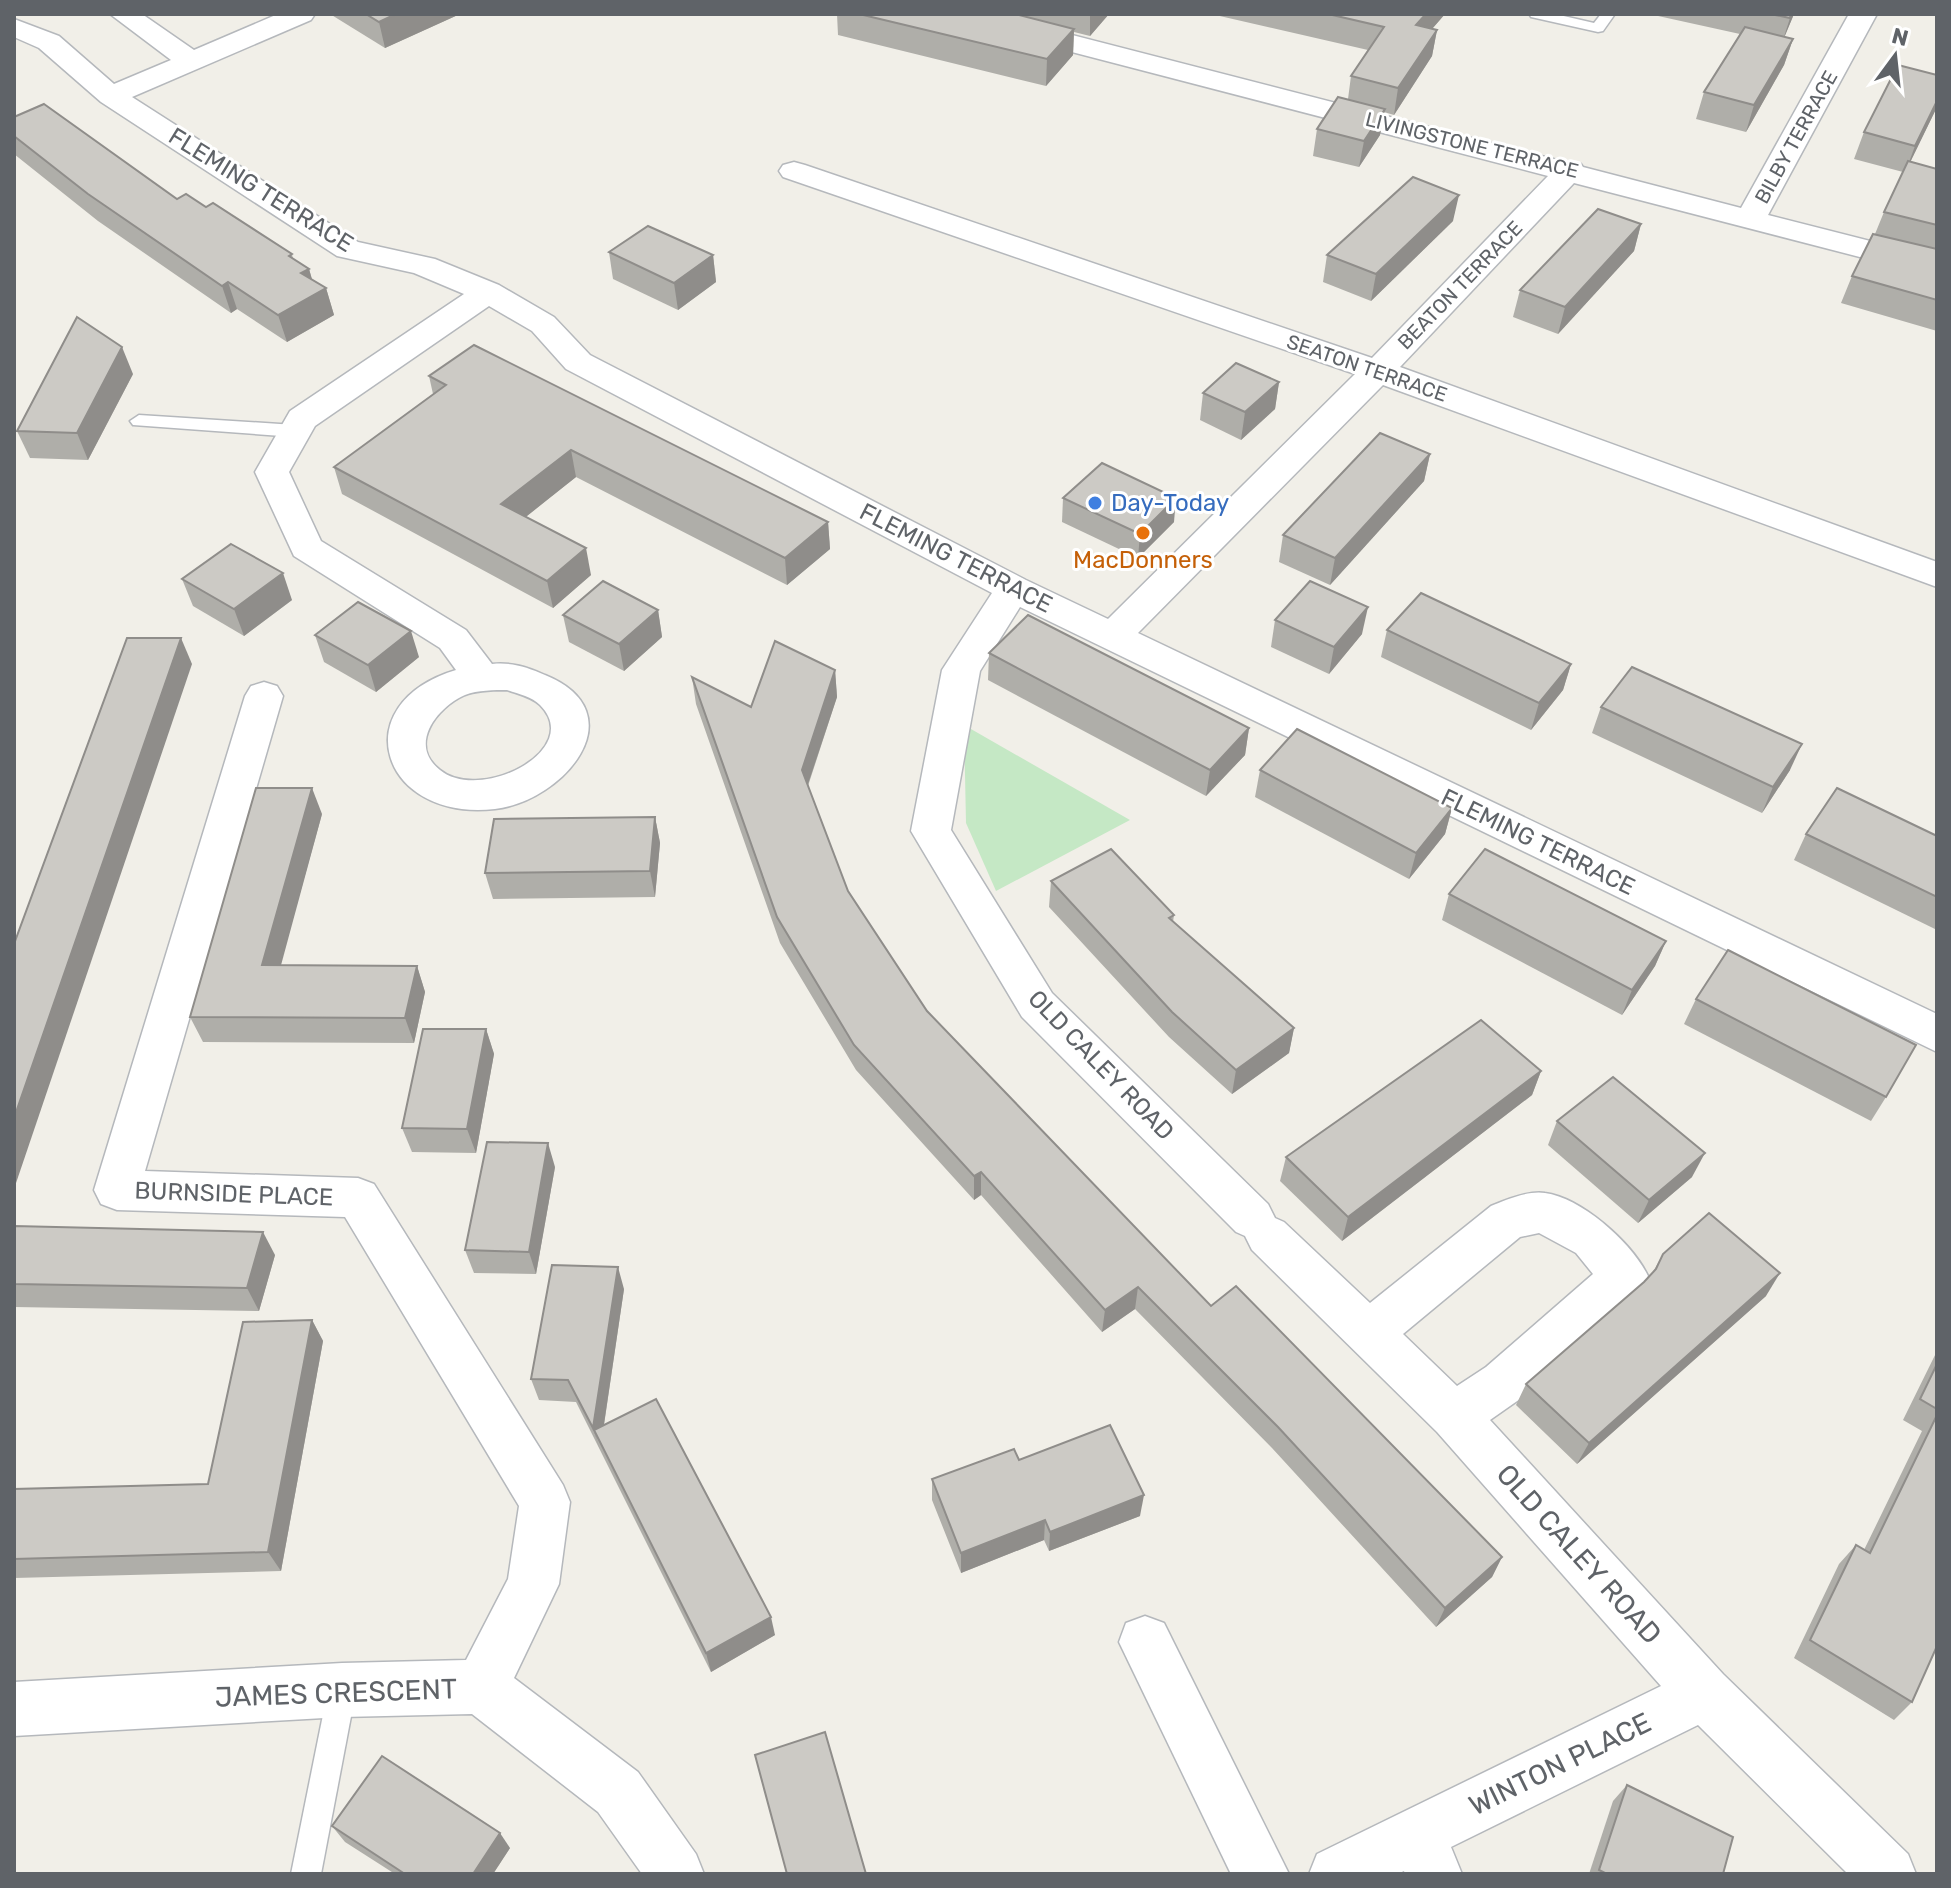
<svg xmlns="http://www.w3.org/2000/svg" width="1951" height="1888" font-family="Rubik,sans-serif">
	<style>
		.green { fill: #c5e8c5 }
		.lines { fill: none; stroke-linecap: round; stroke-linejoin: round }
		.service-casing { stroke: #b5b8bc; stroke-width: 3 }
		.minor-casing { stroke: #b5b8bc; stroke-width: 3 }
		.service { fill: #fff; fill-rule: evenodd }
		.minor { fill: #fff; fill-rule: evenodd }
		.wall { fill: #afaea9 }
		.shaded-wall { fill: #8f8d8a }
		.building { fill: #cccac5; stroke: #8f8d8a; stroke-width: 2 }
		.shop-dot { fill: #3f7fe0; stroke: #fff; stroke-width: 3 }
		.food-dot { fill: #e8710a; stroke: #fff; stroke-width: 3 }
		.labels { text-anchor: middle; dominant-baseline: central; stroke-width: 6; stroke-linejoin: round; paint-order: stroke }
		.far-street-label { font-size: 20px; fill: #5f6368; stroke: #fff }
		.street-label { font-size: 24px; fill: #5f6368; stroke: #fff }
		.shop-label { font-size: 24px; fill: #366cbe; stroke: #fff; text-anchor: start }
		.food-label { font-size: 24px; fill: #c56008; stroke: #fff }
		.near-street-label { font-size: 28px; fill: #5f6368; stroke: #fff }
	</style>
	<rect width="100%" height="100%" fill="#f1efe8"/>
	<polygon class="green" points="964,725 1130,820 996,891 966,823"/>
	<g class="lines">
		<defs>
			<g id="service">
				<polygon points="1529,14 1555,14 1594,23 1601,14 1615,14 1603,31 1598,32 1531,17"/>
				<polygon points="139,415 295,425 304,431 295,437 133,425 130,421"/>
				<polygon points="342,1676 352,1680 356,1690 321,1874 291,1874 328,1690 332,1680"/>
			</g>
			<g id="minor">
				<path d="M 110,14 L 142,14 L 194,50 L 278,14 L 315,14 L 311,20 L 132,97 L 358,242 L 435,259 L 499,285 L 554,317 L 590,355 L 1026,580 L 1108,619 L 1355,374 L 783,177 L 779,171 L 783,165 L 794,162 L 805,165 L 1372,358 L 1548,176 L 949,20 L 945,14 L 991,14 L 1565,162 L 1581,164 L 1583,167 L 1741,208 L 1849,14 L 1877,14 L 1768,215 L 1937,258 L 1937,277 L 1574,183 L 1400,367 L 1937,562 L 1937,587 L 1383,385 L 1138,633 L 1937,1014 L 1937,1052 L 1020,607 L 980,671 L 951,830 L 1052,993 L 1268,1204 L 1275,1218 L 1284,1222 L 1370,1303 L 1491,1206 C 1505,1200 1529,1190 1545,1193 C 1582,1198 1632,1243 1648,1276 L 1641,1291 L 1520,1399 L 1490,1420 L 1723,1674 L 1908,1854 L 1916,1874 L 1848,1874 L 1698,1725 L 1451,1847 L 1462,1874 L 1405,1874 L 1404,1871 L 1397,1874 L 1309,1874 L 1317,1854 L 1661,1686 L 1437,1432 L 1252,1250 L 1245,1236 L 1236,1232 L 1022,1017 L 911,831 L 942,670 L 992,593 L 566,369 L 532,331 L 489,306 L 315,426 L 289,472 L 321,541 L 466,630 L 492,664 C 512,662 527,667 545,675 C 638,713 564,801 495,809 C 381,822 343,704 456,670 L 440,648 L 294,556 L 255,472 L 290,411 L 464,294 L 414,273 L 337,256 L 101,102 L 39,48 L 14,37 L 14,19 L 59,36 L 114,84 L 171,60 ZM 507,690 C 518,694 532,697 540,705 C 585,750 480,803 440,770 C 408,745 436,708 465,695 C 478,690 494,690 507,690 ZM 1539,1233 L 1576,1253 L 1593,1274 L 1486,1367 L 1457,1386 L 1403,1334 L 1520,1237 Z"/>
				<polygon points="264,682 277,686 283,696 145,1171 358,1178 374,1184 563,1485 570,1502 559,1584 514,1678 638,1772 696,1854 704,1874 642,1874 598,1812 472,1714 342,1717 14,1736 14,1682 342,1663 466,1660 508,1579 519,1506 345,1217 117,1210 101,1204 94,1190 245,696 251,686"/>
				<polygon points="1145,1616 1164,1623 1289,1874 1231,1874 1119,1642 1126,1623"/>
			</g>
		</defs>
		<use href="#service" class="service-casing"/>
		<use href="#minor" class="minor-casing"/>
		<use href="#service" class="service"/>
		<use href="#minor" class="minor"/>
	</g>
	<g class="wall">
		<polygon points="330,14 460,14 385,48"/>
		<polygon points="837,14 1109,14 1090,36 1074,32 1073,55 1046,86 838,35"/>
		<polygon points="1211,14 1445,14 1432,29 1437,30 1432,56 1394,115 1384,112 1380,135 1359,167 1313,156 1317,129 1348,99 1351,76 1368,50"/>
		<polygon points="1649,14 1794,14 1784,37 1793,39 1784,65 1746,132 1696,119 1704,92 1740,34"/>
		<polygon points="1937,75 1937,107 1910,162 1937,169 1937,331 1841,303 1852,276 1875,234 1884,212 1903,172 1854,159 1864,132"/>
		<polygon points="14,117 177,199 206,207 292,254 293,259 309,269 312,279 326,288 334,315 287,342 237,309 231,313 98,221 14,154"/>
		<polygon points="1453,221 1371,301 1323,282 1327,255"/>
		<polygon points="1641,224 1634,251 1558,334 1513,317 1520,290"/>
		<polygon points="609,252 713,255 716,282 678,310 613,279"/>
		<polygon points="133,374 88,460 30,458 17,431"/>
		<polygon points="429,376 828,522 830,549 787,585 576,477 525,517 591,575 553,608 342,494 334,467 433,394"/>
		<polygon points="1279,382 1275,409 1241,440 1200,420 1203,393"/>
		<polygon points="1430,454 1424,481 1330,585 1279,562 1283,535"/>
		<polygon points="1063,498 1174,522 1138,558 1062,522"/>
		<polygon points="182,579 292,600 244,636 193,606"/>
		<polygon points="658,610 662,637 624,671 569,642 563,615"/>
		<polygon points="1275,620 1362,634 1329,674 1271,647"/>
		<polygon points="1387,630 1571,664 1563,690 1531,730 1381,657"/>
		<polygon points="315,635 419,657 376,692 324,662"/>
		<polygon points="989,653 1249,728 1245,755 1206,796 988,680"/>
		<polygon points="835,670 837,697 808,786 848,891 927,1011 1211,1306 1502,1557 1492,1577 1436,1627 1272,1448 1135,1309 1102,1332 981,1195 974,1200 856,1070 780,943 696,704 692,677 751,707"/>
		<polygon points="1601,707 1790,770 1762,813 1592,733"/>
		<polygon points="1260,770 1452,808 1445,834 1409,879 1255,797"/>
		<polygon points="322,814 280,965 417,966 425,992 414,1043 203,1042 190,1017"/>
		<polygon points="655,817 660,843 655,897 493,899 485,873"/>
		<polygon points="1806,834 1937,836 1937,930 1794,860"/>
		<polygon points="1051,881 1174,915 1173,922 1294,1028 1289,1053 1232,1094 1169,1037 1049,907"/>
		<polygon points="1449,894 1666,941 1655,966 1622,1015 1442,920"/>
		<polygon points="1696,999 1886,1097 1871,1121 1684,1024"/>
		<polygon points="486,1029 494,1054 476,1153 412,1152 402,1128"/>
		<polygon points="1541,1071 1532,1095 1342,1241 1280,1181 1286,1157"/>
		<polygon points="1557,1121 1692,1177 1638,1223 1548,1145"/>
		<polygon points="555,1167 536,1274 474,1273 465,1250"/>
		<polygon points="14,1226 275,1255 259,1311 14,1307"/>
		<polygon points="1663,1254 1766,1296 1577,1464 1516,1405 1526,1384 1644,1282 1653,1272"/>
		<polygon points="624,1289 604,1425 775,1635 711,1672 576,1402 539,1400 531,1379"/>
		<polygon points="312,1320 323,1341 281,1571 14,1578 14,1489 208,1484"/>
		<polygon points="1937,1351 1937,1646 1912,1702 1894,1720 1794,1658 1839,1564 1856,1545 1864,1550 1922,1431 1903,1420"/>
		<polygon points="1019,1460 1140,1516 1049,1551 1044,1540 961,1573 932,1500 932,1479"/>
		<polygon points="1627,1785 1723,1874 1589,1874 1613,1801"/>
		<polygon points="332,1826 510,1848 493,1874 395,1874 345,1842"/>
	</g>
	<g class="shaded-wall">
		<polygon points="396,14 460,14 385,48 379,22"/>
		<polygon points="1090,14 1109,14 1090,36"/>
		<polygon points="1426,14 1445,14 1412,52 1416,25"/>
		<polygon points="1791,14 1794,14 1782,43 1790,18"/>
		<polygon points="1074,29 1073,55 1046,86 1047,59"/>
		<polygon points="1437,30 1432,56 1394,115 1398,88"/>
		<polygon points="1793,39 1784,65 1746,132 1754,105"/>
		<polygon points="1937,101 1937,107 1905,173 1915,146"/>
		<polygon points="1385,109 1380,135 1359,167 1364,141"/>
		<polygon points="1459,195 1453,221 1371,301 1376,274"/>
		<polygon points="1641,224 1634,251 1558,334 1565,307"/>
		<polygon points="713,255 716,282 678,310 674,283"/>
		<polygon points="309,269 316,294 326,288 334,315 287,342 278,315 301,273"/>
		<polygon points="228,282 237,309 231,313 222,286"/>
		<polygon points="122,347 133,374 88,460 77,433"/>
		<polygon points="1279,382 1275,409 1241,440 1245,412"/>
		<polygon points="571,450 576,477 507,532 501,504"/>
		<polygon points="1430,454 1424,481 1330,585 1335,558"/>
		<polygon points="1176,498 1174,522 1138,558 1140,534"/>
		<polygon points="828,522 830,549 787,585 785,558"/>
		<polygon points="586,548 591,575 553,608 547,581"/>
		<polygon points="283,573 292,600 244,636 234,609"/>
		<polygon points="1368,607 1362,634 1329,674 1334,647"/>
		<polygon points="658,610 662,637 624,671 619,644"/>
		<polygon points="411,631 419,657 376,692 368,665"/>
		<polygon points="181,638 192,664 14,1189 14,1118"/>
		<polygon points="1571,664 1563,690 1531,730 1539,703"/>
		<polygon points="835,670 837,697 804,796 802,770"/>
		<polygon points="1249,728 1245,755 1206,796 1210,770"/>
		<polygon points="1802,744 1790,770 1762,813 1773,787"/>
		<polygon points="312,788 322,814 274,991 262,965"/>
		<polygon points="1452,808 1445,834 1409,879 1416,853"/>
		<polygon points="655,817 660,843 655,897 650,871"/>
		<polygon points="1666,941 1655,966 1622,1015 1632,990"/>
		<polygon points="417,966 425,992 414,1043 405,1018"/>
		<polygon points="1294,1028 1289,1053 1232,1094 1236,1070"/>
		<polygon points="486,1029 494,1054 476,1153 467,1129"/>
		<polygon points="1541,1071 1532,1095 1342,1241 1348,1217"/>
		<polygon points="548,1143 555,1167 536,1274 529,1252"/>
		<polygon points="1705,1153 1692,1177 1638,1223 1649,1200"/>
		<polygon points="981,1172 981,1195 974,1200 974,1176"/>
		<polygon points="263,1232 275,1255 259,1311 247,1288"/>
		<polygon points="618,1267 624,1289 601,1444 594,1430 600,1450 593,1428"/>
		<polygon points="1780,1273 1766,1296 1577,1464 1589,1443"/>
		<polygon points="1138,1287 1135,1309 1102,1332 1105,1310"/>
		<polygon points="312,1320 323,1341 281,1571 268,1552"/>
		<polygon points="1144,1495 1140,1516 1049,1551 1050,1532"/>
		<polygon points="1045,1520 1044,1540 961,1573 961,1553"/>
		<polygon points="1502,1557 1492,1577 1436,1627 1445,1608"/>
		<polygon points="771,1617 775,1635 711,1672 706,1653"/>
		<polygon points="500,1833 510,1848 493,1874 473,1874"/>
	</g>
	<g class="building">
		<polygon points="366,14 396,14 379,22"/>
		<polygon points="859,14 1015,14 1074,29 1047,59"/>
		<polygon points="1328,14 1426,14 1416,25 1437,30 1398,88 1351,76 1384,27"/>
		<polygon points="1770,14 1791,14 1790,18"/>
		<polygon points="1745,27 1793,39 1754,105 1704,92"/>
		<polygon points="1898,65 1937,75 1937,101 1915,146 1864,132"/>
		<polygon points="1338,97 1385,109 1364,141 1317,129"/>
		<polygon points="44,104 177,199 186,194 206,207 213,203 292,254 289,256 309,269 301,273 326,288 278,315 228,282 222,286 88,194 14,136 14,117"/>
		<polygon points="1908,161 1937,169 1937,225 1884,212"/>
		<polygon points="1413,177 1459,195 1376,274 1327,255"/>
		<polygon points="1598,209 1641,224 1565,307 1520,290"/>
		<polygon points="648,226 713,255 674,283 609,252"/>
		<polygon points="1873,234 1937,249 1937,300 1852,276"/>
		<polygon points="77,317 122,347 77,433 17,431"/>
		<polygon points="474,345 828,522 785,558 571,450 501,504 586,548 547,581 334,467 446,385 429,376"/>
		<polygon points="1236,363 1279,382 1245,412 1203,393"/>
		<polygon points="1380,433 1430,454 1335,558 1283,535"/>
		<polygon points="1102,463 1176,498 1140,534 1063,498"/>
		<polygon points="231,544 283,573 234,609 182,579"/>
		<polygon points="603,581 658,610 619,644 563,615"/>
		<polygon points="1310,581 1368,607 1334,647 1275,620"/>
		<polygon points="1421,593 1571,664 1539,703 1387,630"/>
		<polygon points="358,602 411,631 368,665 315,635"/>
		<polygon points="1028,615 1249,728 1210,770 989,653"/>
		<polygon points="127,638 181,638 14,1118 14,944"/>
		<polygon points="775,641 835,670 802,770 848,891 927,1011 1211,1306 1236,1286 1502,1557 1445,1608 1278,1427 1138,1287 1105,1310 981,1172 974,1176 854,1045 777,917 692,677 751,707"/>
		<polygon points="1632,667 1802,744 1773,787 1601,707"/>
		<polygon points="1297,729 1452,808 1416,853 1260,770"/>
		<polygon points="256,788 312,788 262,965 417,966 405,1018 190,1017"/>
		<polygon points="1837,788 1937,836 1937,897 1806,834"/>
		<polygon points="655,817 650,871 485,873 494,819"/>
		<polygon points="1111,849 1174,915 1169,918 1294,1028 1236,1070 1172,1012 1051,881"/>
		<polygon points="1485,849 1666,941 1632,990 1449,894"/>
		<polygon points="1728,950 1916,1045 1886,1097 1696,999"/>
		<polygon points="1481,1020 1541,1071 1348,1217 1286,1157"/>
		<polygon points="423,1029 486,1029 467,1129 402,1128"/>
		<polygon points="1613,1077 1705,1153 1649,1200 1557,1121"/>
		<polygon points="487,1142 548,1143 529,1252 465,1250"/>
		<polygon points="1709,1213 1780,1273 1589,1443 1526,1384 1644,1282 1656,1269 1663,1254"/>
		<polygon points="14,1226 263,1232 247,1288 14,1284"/>
		<polygon points="552,1265 618,1267 593,1428 568,1380 531,1379"/>
		<polygon points="312,1320 268,1552 14,1559 14,1489 208,1484 243,1322"/>
		<polygon points="1937,1364 1937,1409 1920,1399"/>
		<polygon points="656,1399 771,1617 706,1653 594,1430"/>
		<polygon points="1937,1415 1937,1646 1912,1702 1810,1640 1856,1545 1870,1553"/>
		<polygon points="1110,1425 1144,1495 1050,1532 1045,1520 961,1553 932,1479 1014,1449 1019,1460"/>
		<polygon points="825,1732 866,1874 787,1874 755,1755"/>
		<polygon points="382,1756 500,1833 473,1874 405,1874 332,1826"/>
		<polygon points="1627,1785 1733,1837 1723,1874 1607,1874 1599,1870"/>
	</g>
	<circle class="shop-dot" cx="1095" cy="503" r="8"/>
	<circle class="food-dot" cx="1143" cy="533" r="8"/>
	<g class="labels">
		<g class="far-street-label">
			<text transform="translate(1796 137) rotate(-61)">BILBY TERRACE</text>
			<text transform="translate(1472 145) rotate(14)">LIVINGSTONE TERRACE</text>
			<text transform="translate(1460 285) rotate(-46)">BEATON TERRACE</text>
			<text transform="translate(1367 368) rotate(19)">SEATON TERRACE</text>
		</g>
		<g class="street-label">
			<text transform="translate(261 190) rotate(32)">FLEMING TERRACE</text>
			<text transform="translate(956 558) rotate(27)">FLEMING TERRACE</text>
			<text transform="translate(1538 842) rotate(26)">FLEMING TERRACE</text>
			<text transform="translate(1101 1065) rotate(46)">OLD CALEY ROAD</text>
			<text transform="translate(234 1194) rotate(2)">BURNSIDE PLACE</text>
		</g>
		<g class="shop-label">
			<text x="1111" y="503">Day-Today</text>
		</g>
		<g class="food-label">
			<text x="1143" y="560">MacDonners</text>
		</g>
		<g class="near-street-label">
			<text transform="translate(1579 1554) rotate(48)">OLD CALEY ROAD</text>
			<text transform="translate(336 1693) rotate(-2)">JAMES CRESCENT</text>
			<text transform="translate(1560 1764) rotate(-26)">WINTON PLACE</text>
		</g>
	</g>
	<rect width="1951" height="1888" fill="none" stroke="#5f6368" stroke-width="32"/>
	<g transform="translate(1895 56) rotate(15)" stroke="#ffffff" stroke-width="6" paint-order="stroke">
	<path d="M0-6L14 30L0 20L-14 30Z" fill="#5f6368"/>
	<text y="-12" font-size="22" font-weight="bold" text-anchor="middle" fill="#5f6368">N</text>
	</g>
</svg>
